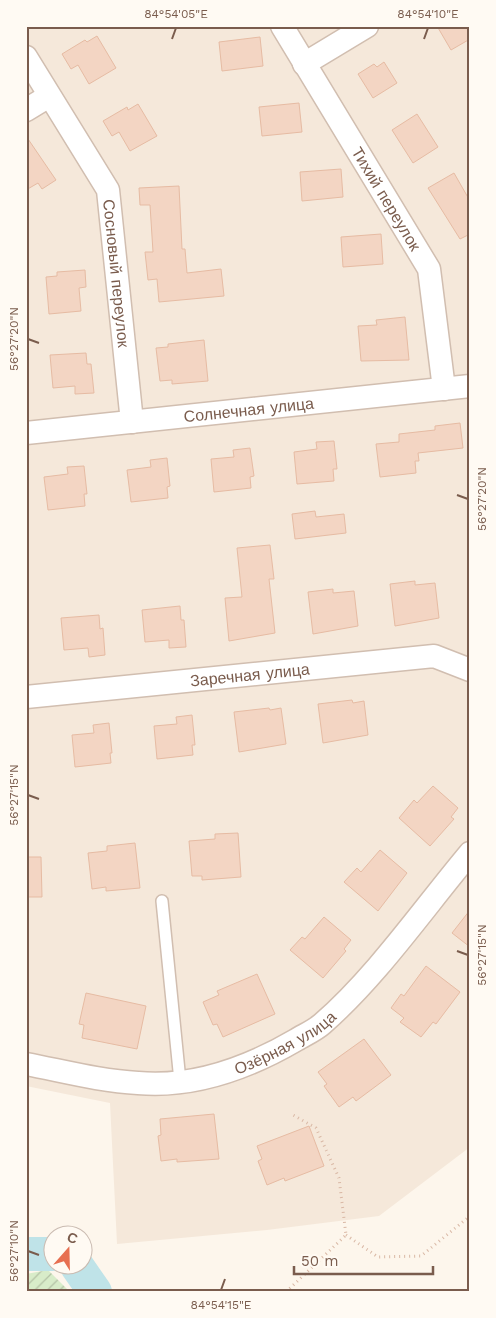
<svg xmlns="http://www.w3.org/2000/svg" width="496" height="1318" font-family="'Work Sans',sans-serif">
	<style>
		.residential { fill: #f5e8da }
		.garden { fill: url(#garden-furrows) }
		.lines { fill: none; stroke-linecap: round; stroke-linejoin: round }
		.river { stroke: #bfe3e8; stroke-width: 34 }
		.building { fill: #f3d5c3; stroke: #e6bba3 }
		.service-casing { stroke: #d1beb0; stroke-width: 14 }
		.minor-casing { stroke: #d1beb0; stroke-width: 25 }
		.path { stroke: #d9b8a5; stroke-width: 3; stroke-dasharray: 1 4; stroke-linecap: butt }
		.service { stroke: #fff; stroke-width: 11 }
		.minor { stroke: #fff; stroke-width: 22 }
		.ticks { fill: none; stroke: #7a5c4d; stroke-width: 2 }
		.labels { text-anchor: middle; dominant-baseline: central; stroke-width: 4; stroke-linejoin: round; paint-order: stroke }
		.street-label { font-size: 16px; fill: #7a5c4d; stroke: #fffaf3 }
		.neatline { fill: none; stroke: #7a5c4d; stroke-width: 2 }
		.ticks-label { font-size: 12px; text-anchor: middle; fill: #7a5c4d }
	</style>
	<defs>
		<pattern id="garden-furrows" width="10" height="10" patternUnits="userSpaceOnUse" patternTransform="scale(1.25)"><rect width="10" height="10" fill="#d8ecc9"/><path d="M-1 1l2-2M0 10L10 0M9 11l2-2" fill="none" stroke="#b4c2a5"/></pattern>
	</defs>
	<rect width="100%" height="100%" fill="#fdf6ec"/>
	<polygon class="residential" points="26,26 470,26 470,1147 379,1216 267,1230 117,1244 110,1103 26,1086"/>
	<polygon class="garden" points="48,1270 70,1292 26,1292 26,1274"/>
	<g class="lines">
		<g class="river">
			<polyline points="26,1254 52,1254"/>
			<polyline points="77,1266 95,1292"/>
		</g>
	</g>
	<g class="building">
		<polygon points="437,26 470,26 470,39 451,50"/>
		<polygon points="97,36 116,68 89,84 78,65 71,69 62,54 85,40 87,42"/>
		<polygon points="260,37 263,66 222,71 219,42"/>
		<polygon points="384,62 397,83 373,98 358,74 374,64 377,67"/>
		<polygon points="299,103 302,132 262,136 259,107"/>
		<polygon points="138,104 157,136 130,151 119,132 112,136 103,121 127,107 128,110"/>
		<polygon points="417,114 438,147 413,163 392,130"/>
		<polygon points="26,136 56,180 42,189 38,183 26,190"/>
		<polygon points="341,169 343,197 302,201 300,172"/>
		<polygon points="454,173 470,201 470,234 460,239 428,188"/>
		<polygon points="179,186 182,249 185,249 187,273 221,269 224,296 159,302 157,279 148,280 145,252 153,252 150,205 140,205 139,188"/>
		<polygon points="381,234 383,264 343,267 341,237"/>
		<polygon points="85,270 86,287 79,288 81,311 49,314 46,277 57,276 57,272"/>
		<polygon points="405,317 409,360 361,361 358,326 377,325 376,320"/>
		<polygon points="204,340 208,381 172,384 172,380 160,381 156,348 168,347 168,344"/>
		<polygon points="86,353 87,364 91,364 94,393 75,394 75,386 53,388 50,355"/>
		<polygon points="460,423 463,448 418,453 419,461 415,461 416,473 380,477 376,444 399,442 399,434 435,430 435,426"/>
		<polygon points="334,441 337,469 333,469 334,481 297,484 294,452 317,449 316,442"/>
		<polygon points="250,448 254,476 250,477 251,488 214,492 211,459 234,457 233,450"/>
		<polygon points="167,458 170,486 167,487 168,498 131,502 127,470 151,467 150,460"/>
		<polygon points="84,466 87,494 84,494 85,506 48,510 44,477 68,474 67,467"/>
		<polygon points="315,511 316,517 344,514 346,533 295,539 292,514"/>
		<polygon points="270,545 274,579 269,579 275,633 229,641 225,598 242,597 237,548"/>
		<polygon points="415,581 415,585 435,583 439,618 395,626 390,584"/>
		<polygon points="333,589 333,593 354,591 358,626 313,634 308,592"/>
		<polygon points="180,606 181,620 184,620 186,647 169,648 169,640 145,642 142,610"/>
		<polygon points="99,615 100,629 103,628 105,655 89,657 88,648 64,650 61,618"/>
		<polygon points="352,700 353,703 364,701 368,735 323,743 318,704"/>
		<polygon points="269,708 270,710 281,708 286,744 239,752 234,712"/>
		<polygon points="192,715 195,745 192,745 193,755 157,759 154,726 177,724 176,717"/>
		<polygon points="109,723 112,753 110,753 111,763 75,767 72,735 94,733 93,725"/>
		<polygon points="433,786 458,808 451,817 454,819 430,846 399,818 414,800 417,803"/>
		<polygon points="238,833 241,877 202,880 202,876 192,876 189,841 215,839 215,834"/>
		<polygon points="135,843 140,888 106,891 106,887 92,889 88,853 107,851 107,846"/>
		<polygon points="380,850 407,873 378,911 344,882 357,868 361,872"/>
		<polygon points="26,857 41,857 42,897 26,897"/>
		<polygon points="470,910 470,947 452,933"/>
		<polygon points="324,917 351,940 344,949 346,951 323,978 290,950 302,937 305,939"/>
		<polygon points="426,966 460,992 436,1024 433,1022 421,1037 400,1022 404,1018 391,1008 401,994 404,996"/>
		<polygon points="257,974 275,1014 223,1037 217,1024 213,1025 203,1002 219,995 217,991"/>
		<polygon points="86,993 146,1006 137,1049 82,1038 84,1025 79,1024"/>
		<polygon points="364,1039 391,1075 356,1101 353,1097 339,1107 324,1086 327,1084 318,1072"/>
		<polygon points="214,1114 219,1159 177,1162 177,1159 161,1161 158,1136 161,1135 160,1119"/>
		<polygon points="309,1126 324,1166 285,1181 284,1178 267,1185 258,1161 262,1159 257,1146"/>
	</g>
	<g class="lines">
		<defs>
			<polyline id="service" points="162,901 180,1081"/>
			<g id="minor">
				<path id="s1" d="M 282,26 L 429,269 L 444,389"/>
				<path id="s2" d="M 26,57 L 108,190 L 132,422"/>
				<polyline points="304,64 367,26"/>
				<polyline points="26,110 49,96"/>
				<path id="s3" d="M 26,433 L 470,386"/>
				<path id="s4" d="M 26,697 L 434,656 L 470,670"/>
				<path id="s5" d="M 26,1064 C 63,1071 100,1081 138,1083 C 194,1088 248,1068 296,1040 C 304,1035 314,1031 322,1024 C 377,976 423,909 470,853"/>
			</g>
		</defs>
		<use href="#service" class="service-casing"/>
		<use href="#minor" class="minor-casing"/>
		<g class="path">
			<polyline points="346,1235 378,1257 421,1256 470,1216"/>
			<polyline points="286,1292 346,1235 339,1178 316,1128 293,1115"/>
		</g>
		<use href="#service" class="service"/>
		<use href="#minor" class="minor"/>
	</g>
	<path class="ticks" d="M 172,39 L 176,28M 424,39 L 428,28M 28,339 L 39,343M 457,495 L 468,499M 28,795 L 39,799M 457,951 L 468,955M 28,1251 L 39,1255M 221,1290 L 225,1279"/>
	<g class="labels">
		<g class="street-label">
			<text stroke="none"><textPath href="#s1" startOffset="202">Тихий переулок</textPath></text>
			<text stroke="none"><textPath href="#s2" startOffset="240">Сосновый переулок</textPath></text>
			<text stroke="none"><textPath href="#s3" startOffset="224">Солнечная улица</textPath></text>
			<text stroke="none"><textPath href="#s4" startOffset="225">Заречная улица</textPath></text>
			<text stroke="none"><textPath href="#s5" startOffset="269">Озёрная улица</textPath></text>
		</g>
	</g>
	<rect width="496" height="1318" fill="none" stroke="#fffaf3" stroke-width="55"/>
	<g transform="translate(68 1250) rotate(20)"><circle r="24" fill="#fffaf3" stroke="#cabbb1"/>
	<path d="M0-4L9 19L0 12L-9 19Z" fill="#e76f51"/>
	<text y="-8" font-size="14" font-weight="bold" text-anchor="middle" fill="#7a5c4d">С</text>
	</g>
	<path d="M294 1266v8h139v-8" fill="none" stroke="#7a5c4d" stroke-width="2.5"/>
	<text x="301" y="1266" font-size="15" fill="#7a5c4d" stroke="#fffaf3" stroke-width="4" paint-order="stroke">50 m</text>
	<rect x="28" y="28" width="440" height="1262" class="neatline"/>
	<g class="ticks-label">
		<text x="176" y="18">84°54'05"E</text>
		<text x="428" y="18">84°54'10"E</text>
		<text transform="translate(14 339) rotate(-90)" y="4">56°27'20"N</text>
		<text transform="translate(482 499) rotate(-90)" y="4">56°27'20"N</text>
		<text transform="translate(14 795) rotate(-90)" y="4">56°27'15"N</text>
		<text transform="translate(482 955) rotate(-90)" y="4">56°27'15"N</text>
		<text transform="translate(14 1251) rotate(-90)" y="4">56°27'10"N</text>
		<text x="221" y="1309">84°54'15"E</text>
	</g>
</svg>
